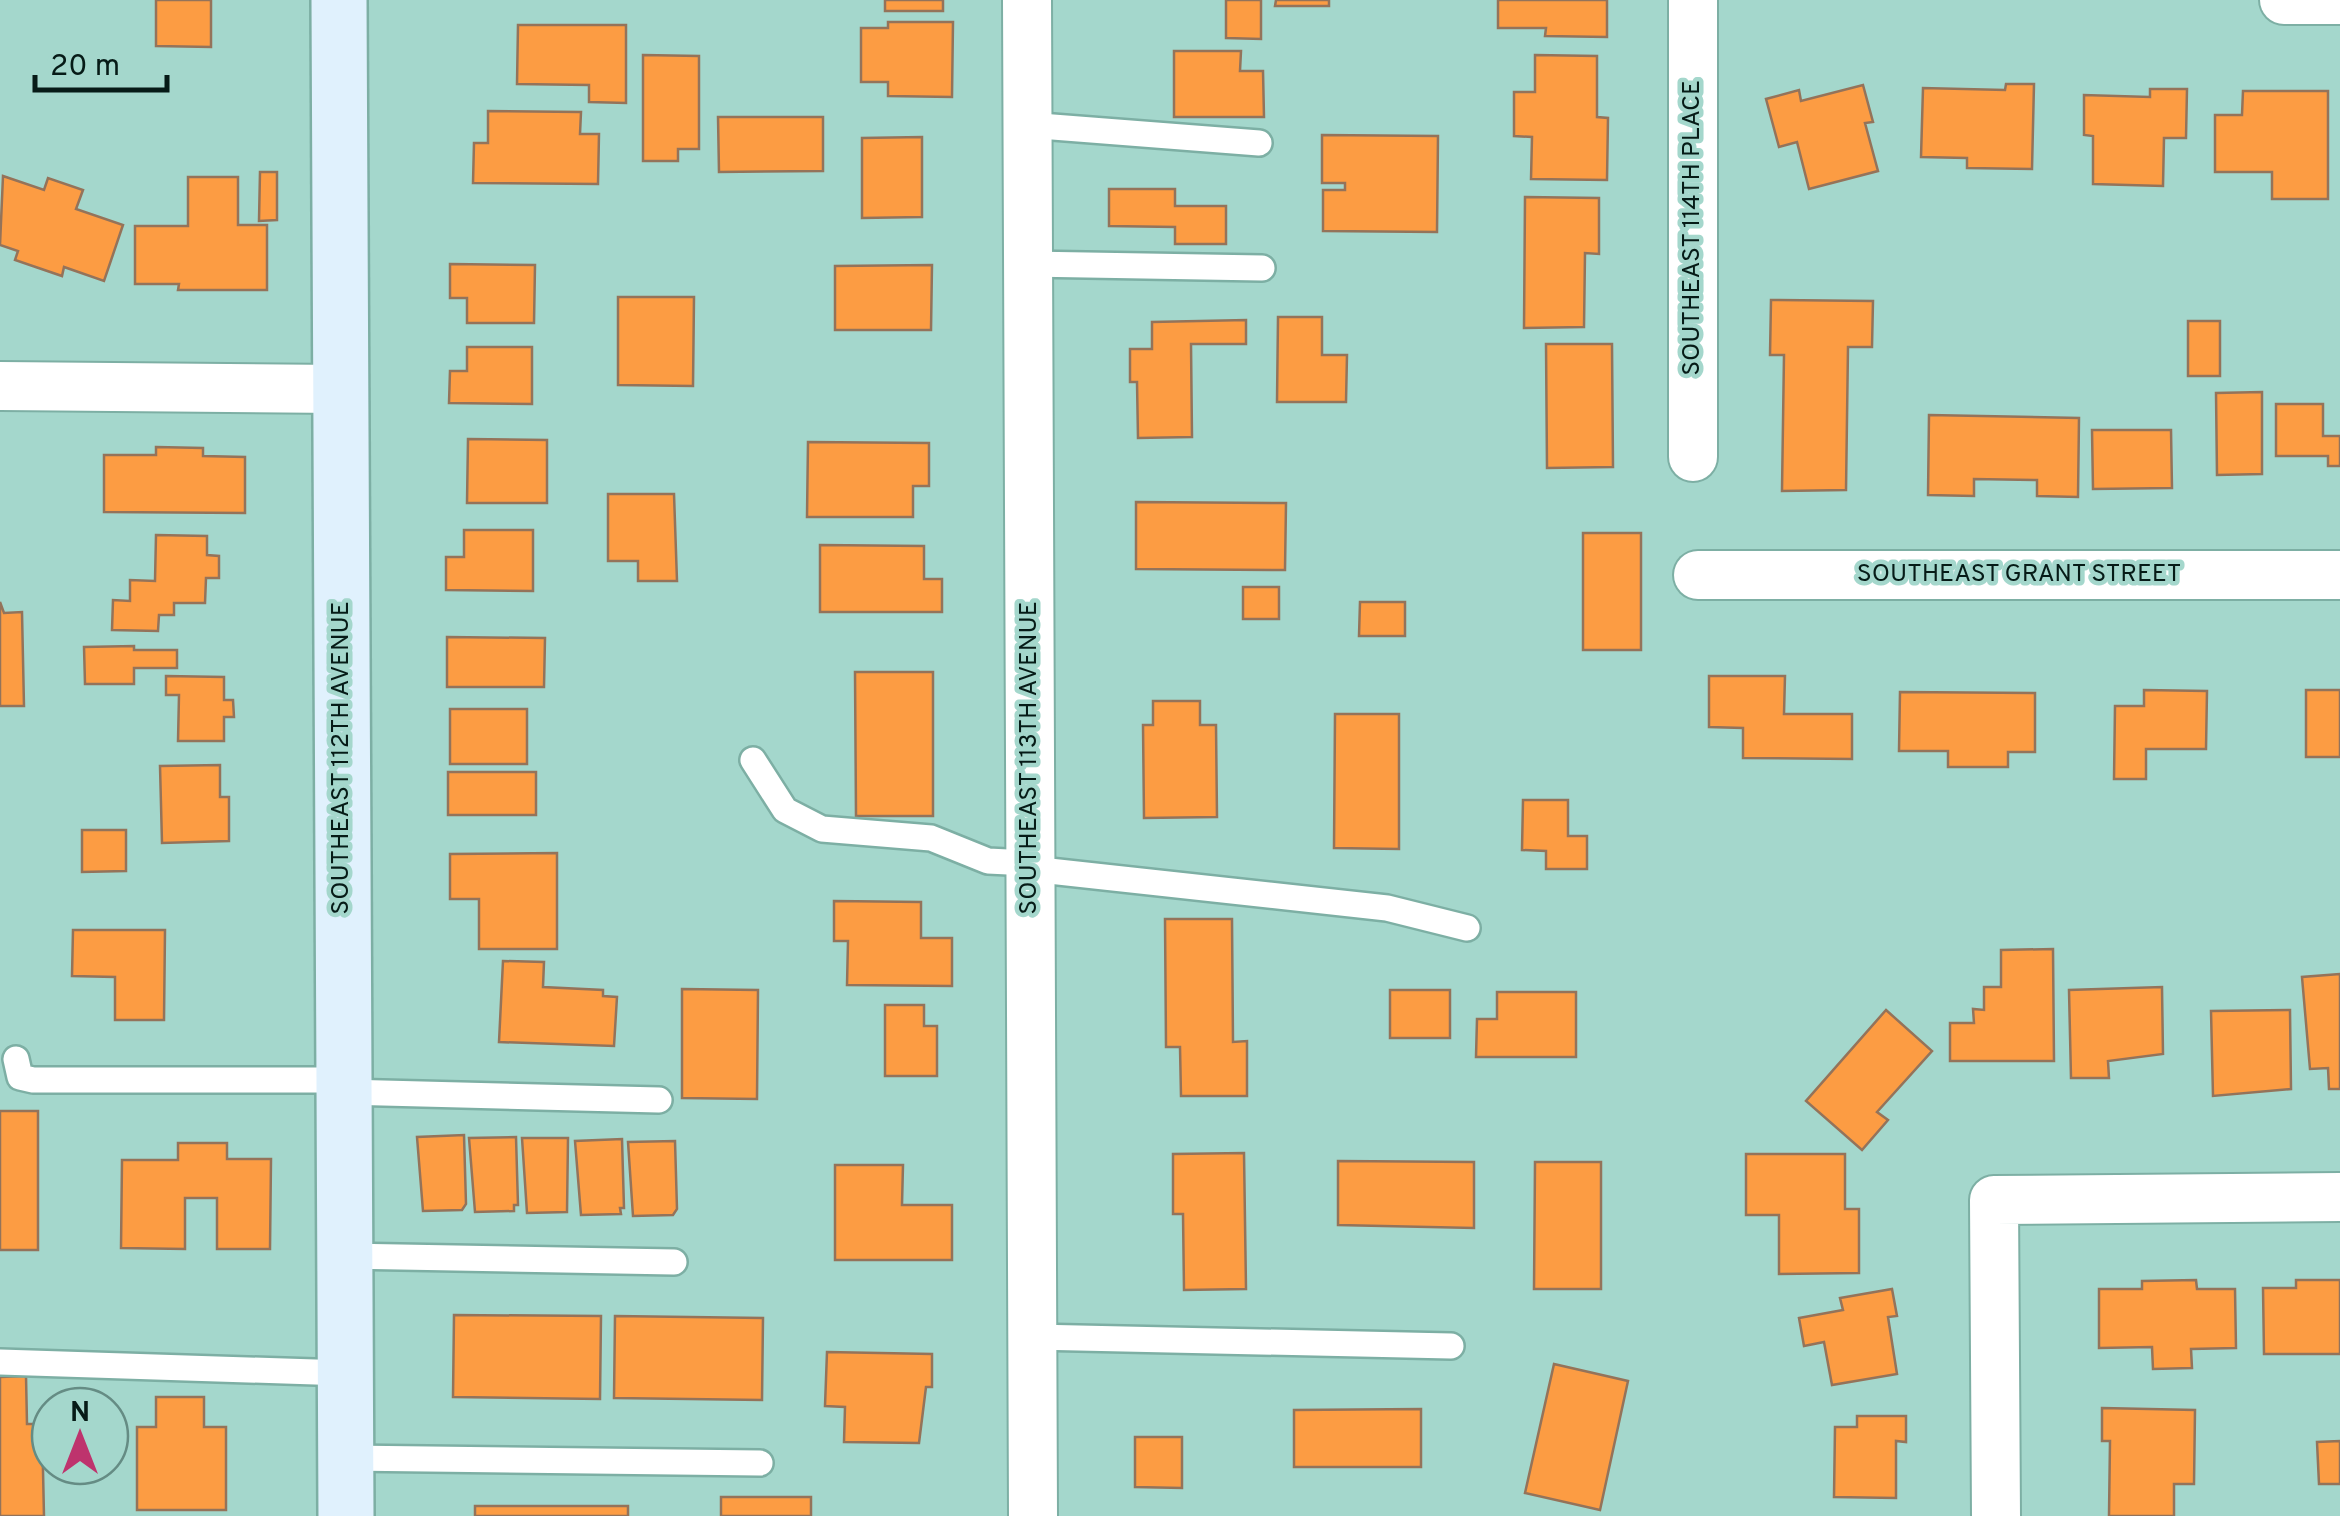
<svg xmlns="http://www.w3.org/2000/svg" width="2340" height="1516" font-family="Overpass,sans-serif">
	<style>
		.building { fill: #fc9c43; stroke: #94735a; stroke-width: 2.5 }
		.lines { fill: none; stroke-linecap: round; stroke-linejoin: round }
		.service-casing { stroke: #7dafa4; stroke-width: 30 }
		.minor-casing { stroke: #7dafa4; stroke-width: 52 }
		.secondary-casing { stroke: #7dafa4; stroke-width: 60 }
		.service { stroke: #fff; stroke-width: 25 }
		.minor { stroke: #fff; stroke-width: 48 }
		.secondary { stroke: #e0f1fd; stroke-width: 55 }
		.labels { text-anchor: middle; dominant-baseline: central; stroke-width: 9; stroke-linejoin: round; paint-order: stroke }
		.street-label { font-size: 25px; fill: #061b17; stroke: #a4d7cc }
	</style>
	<rect width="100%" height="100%" fill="#a4d7cc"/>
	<g class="building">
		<polygon points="156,0 211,0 211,47 156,46"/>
		<rect x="885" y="0" width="58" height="11"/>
		<polygon points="1226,0 1261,0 1261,39 1226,38"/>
		<polygon points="1276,0 1329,0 1329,6 1275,6"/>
		<polygon points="1498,0 1607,0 1607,37 1545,36 1546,28 1498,28"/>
		<polygon points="888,22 953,22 952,97 888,96 888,82 861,82 861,28 888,28"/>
		<polygon points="518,25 626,25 626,103 589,102 589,85 517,84"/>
		<polygon points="1174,51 1241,51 1240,71 1263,71 1264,117 1174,117"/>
		<polygon points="643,55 699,56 699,149 678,149 678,161 643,161"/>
		<polygon points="1535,55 1597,56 1597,117 1608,118 1607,180 1531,179 1532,137 1514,136 1514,92 1535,92"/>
		<polygon points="2006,84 2034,84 2032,169 1967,168 1967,158 1921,157 1923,88 2005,90"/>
		<polygon points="1863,85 1873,122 1865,123 1878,171 1809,189 1797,142 1779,147 1766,99 1799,90 1801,101"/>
		<polygon points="2150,89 2187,89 2186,138 2164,138 2163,186 2093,184 2093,136 2084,135 2084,95 2150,97"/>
		<polygon points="2243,91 2328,91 2328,199 2272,199 2272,172 2215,172 2215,115 2242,115"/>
		<polygon points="488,111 581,112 580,134 599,134 598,184 473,183 474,143 488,143"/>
		<polygon points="718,117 823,117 823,171 719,172"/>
		<polygon points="1322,135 1438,136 1437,232 1323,231 1323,190 1345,190 1345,183 1322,183"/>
		<polygon points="922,137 922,217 862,218 862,138"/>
		<polygon points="260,172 277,172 277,220 259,221"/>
		<polygon points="3,176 44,190 48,178 83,190 76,209 123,225 104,281 64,267 62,276 15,260 18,251 0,245"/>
		<polygon points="188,177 238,177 238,225 267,225 267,290 178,290 179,284 135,284 135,226 188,226"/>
		<polygon points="1109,189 1175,189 1175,206 1226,206 1226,244 1175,244 1175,227 1109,226"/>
		<polygon points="1525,197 1599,198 1599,254 1585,253 1584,327 1524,328"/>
		<polygon points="450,264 535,265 534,323 467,323 467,298 450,298"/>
		<polygon points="932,265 931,330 835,330 835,266"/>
		<polygon points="618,297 694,297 693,386 618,385"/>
		<polygon points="1771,300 1873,301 1872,347 1848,347 1846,490 1782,491 1784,355 1770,355"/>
		<polygon points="1278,317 1322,317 1322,355 1347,355 1346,402 1277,402"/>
		<polygon points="1246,320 1246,344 1191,344 1192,437 1138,438 1137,382 1130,382 1130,349 1152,349 1152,322"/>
		<rect x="2188" y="321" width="32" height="55"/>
		<polygon points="1546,344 1612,344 1613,467 1547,468"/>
		<polygon points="467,347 532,347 532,404 449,403 450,371 467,371"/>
		<polygon points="2262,392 2262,474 2217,475 2216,393"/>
		<polygon points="2276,404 2323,404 2323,436 2340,436 2340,466 2328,466 2328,456 2276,456"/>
		<polygon points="1929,415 2079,418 2078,497 2037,496 2037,480 1974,479 1974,496 1928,495"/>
		<polygon points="2092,430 2171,430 2172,488 2093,489"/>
		<polygon points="468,439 547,440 547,503 467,503"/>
		<polygon points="808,442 929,443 929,486 913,486 913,517 807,517"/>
		<polygon points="156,447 203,448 203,456 245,457 245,513 104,512 104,455 156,455"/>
		<polygon points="608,494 674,494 677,581 638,581 638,561 608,561"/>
		<polygon points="1136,502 1286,503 1285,570 1136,569"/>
		<polygon points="464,530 533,530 533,591 446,590 446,557 464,557"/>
		<rect x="1583" y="533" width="58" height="117"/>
		<polygon points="156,535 207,536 207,555 219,556 219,578 206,578 205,603 174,603 174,615 159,615 158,631 112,630 113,600 130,601 130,580 155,581"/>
		<polygon points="820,545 924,546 924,579 942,579 942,612 820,612"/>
		<rect x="1243" y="587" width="36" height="32"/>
		<polygon points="0,602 4,613 22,612 24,706 0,706"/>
		<polygon points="1360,602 1405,602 1405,636 1359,636"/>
		<polygon points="447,637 545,638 544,687 447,687"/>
		<polygon points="134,646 134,650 177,650 177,668 134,668 134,684 85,684 84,647"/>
		<polygon points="855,672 933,672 933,816 856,816"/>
		<polygon points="166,676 224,677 224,700 233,700 234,717 224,717 224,741 178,741 179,695 166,695"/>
		<polygon points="1709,676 1785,676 1784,714 1852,714 1852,759 1743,758 1743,728 1709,727"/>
		<polygon points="2144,690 2207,691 2206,749 2146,749 2146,779 2114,779 2115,706 2144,706"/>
		<rect x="2306" y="690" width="34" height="67"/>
		<polygon points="1900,692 2035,693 2035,752 2008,752 2008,767 1948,767 1948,751 1899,751"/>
		<polygon points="1153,701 1200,701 1200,725 1216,725 1217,817 1144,818 1143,725 1153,725"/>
		<rect x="450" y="709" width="77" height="55"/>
		<polygon points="1335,714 1399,714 1399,849 1334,848"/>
		<polygon points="220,765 220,797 229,797 229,841 162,843 160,766"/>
		<rect x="448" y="772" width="88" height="43"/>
		<polygon points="1523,800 1568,800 1568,836 1587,836 1587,869 1546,869 1546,851 1522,850"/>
		<polygon points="82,830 126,830 126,871 82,872"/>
		<polygon points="557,853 557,949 479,949 479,899 450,899 450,854"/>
		<polygon points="834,901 921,902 921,938 952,938 952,986 847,985 848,941 834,941"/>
		<polygon points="1165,919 1232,919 1233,1042 1247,1041 1247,1096 1181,1096 1180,1047 1166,1047"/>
		<polygon points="73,930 165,930 164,1020 115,1020 115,977 72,976"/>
		<polygon points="2053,949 2054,1061 1950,1061 1950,1023 1974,1023 1973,1009 1984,1010 1984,987 2001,987 2001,950"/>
		<polygon points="503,961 544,962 543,987 603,990 603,996 617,997 614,1046 499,1042"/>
		<polygon points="2340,974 2340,1089 2329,1089 2328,1068 2310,1069 2302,977"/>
		<polygon points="2162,987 2163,1054 2108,1061 2109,1078 2071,1078 2069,990"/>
		<polygon points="682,989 758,990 757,1099 682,1098"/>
		<rect x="1390" y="990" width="60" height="48"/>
		<polygon points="1497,992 1576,992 1576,1057 1476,1057 1477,1019 1497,1019"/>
		<polygon points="885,1005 924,1005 924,1026 937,1026 937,1076 885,1076"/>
		<polygon points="1886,1010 1932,1051 1877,1112 1888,1120 1862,1150 1806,1101"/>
		<polygon points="2290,1010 2291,1089 2213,1096 2211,1011"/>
		<rect x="0" y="1111" width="38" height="139"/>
		<polygon points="464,1135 466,1204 462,1210 423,1211 417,1137"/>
		<polygon points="516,1137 518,1205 514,1205 514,1211 475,1212 469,1138"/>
		<polygon points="522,1138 568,1138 567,1212 527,1213"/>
		<polygon points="622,1139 624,1208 620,1208 621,1214 581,1215 575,1141"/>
		<polygon points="675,1141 677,1209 673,1215 633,1216 628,1142"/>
		<polygon points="178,1143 227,1143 227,1159 271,1159 270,1249 217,1249 217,1198 185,1198 185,1249 121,1248 122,1160 178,1160"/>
		<polygon points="1244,1153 1246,1289 1184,1290 1183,1214 1173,1214 1173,1154"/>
		<polygon points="1746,1154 1845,1154 1845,1209 1859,1209 1859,1273 1779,1274 1779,1215 1746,1215"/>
		<polygon points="1338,1161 1474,1162 1474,1228 1338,1225"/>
		<polygon points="1535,1162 1601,1162 1601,1289 1534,1289"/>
		<polygon points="835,1165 903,1165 902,1205 952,1205 952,1260 835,1260"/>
		<polygon points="2196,1280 2197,1289 2235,1289 2236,1348 2191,1349 2192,1368 2153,1369 2152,1347 2099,1348 2099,1289 2142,1289 2142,1281"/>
		<polygon points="2296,1280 2340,1280 2340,1354 2264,1354 2263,1288 2296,1288"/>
		<polygon points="1892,1289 1897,1316 1888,1317 1897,1374 1832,1385 1824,1342 1804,1346 1799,1318 1843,1310 1840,1298"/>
		<polygon points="454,1315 601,1316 600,1399 453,1397"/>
		<polygon points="615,1316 763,1318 762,1400 614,1398"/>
		<polygon points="827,1352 932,1354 932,1387 926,1387 919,1443 844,1442 845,1407 825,1406"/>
		<polygon points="1554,1364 1628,1381 1600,1510 1525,1493"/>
		<polygon points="26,1376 27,1424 42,1424 44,1516 0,1516 0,1377"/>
		<polygon points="156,1397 204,1397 204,1427 226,1427 226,1510 137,1510 137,1427 156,1427"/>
		<polygon points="2102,1408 2195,1410 2194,1484 2174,1484 2174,1516 2109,1516 2110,1441 2102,1441"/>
		<polygon points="1421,1409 1421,1467 1294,1467 1294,1410"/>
		<polygon points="1857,1416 1906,1416 1906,1442 1896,1441 1896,1498 1834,1497 1835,1427 1857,1427"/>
		<polygon points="1135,1437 1182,1437 1182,1488 1135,1487"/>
		<polygon points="2340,1441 2340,1484 2319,1484 2317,1442"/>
		<rect x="721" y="1497" width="90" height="19"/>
		<rect x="475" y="1506" width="153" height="10"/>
	</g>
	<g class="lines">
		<defs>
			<g id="service">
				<polyline points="1027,125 1259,143"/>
				<polyline points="1028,264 1262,268"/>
				<polyline points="753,760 785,810 822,829 931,838 988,861 1030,863"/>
				<polyline points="1031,869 1387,908 1467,928"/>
				<polyline points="16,1059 20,1077 33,1080 344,1080"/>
				<polyline points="344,1092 659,1100"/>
				<polyline points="345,1256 674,1262"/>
				<polyline points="1033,1337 1451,1346"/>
				<polyline points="0,1362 346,1373"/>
				<polyline points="346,1458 760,1463"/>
			</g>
			<g id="minor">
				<polyline points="1027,0 1033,1516"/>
				<polyline points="1693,0 1693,457"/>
				<polyline points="2284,0 2340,0"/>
				<polyline points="0,386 341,389"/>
				<polyline points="1698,575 2340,575"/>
				<polyline points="1996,1516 1994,1200 2340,1197"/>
			</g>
			<polyline id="secondary" points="339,0 346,1516"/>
		</defs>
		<use href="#service" class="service-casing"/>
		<use href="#minor" class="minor-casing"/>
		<use href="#secondary" class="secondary-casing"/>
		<use href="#service" class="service"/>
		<use href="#minor" class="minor"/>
		<use href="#secondary" class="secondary"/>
	</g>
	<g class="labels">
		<g class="street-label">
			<text transform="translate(1693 228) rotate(-90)">SOUTHEAST 114TH PLACE</text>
			<text x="2019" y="575">SOUTHEAST GRANT STREET</text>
			<text transform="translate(342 758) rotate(-90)">SOUTHEAST 112TH AVENUE</text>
			<text transform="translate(1030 758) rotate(-90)">SOUTHEAST 113TH AVENUE</text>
		</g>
	</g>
	<g transform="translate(80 1436)"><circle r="48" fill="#a4d7cc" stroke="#658c84" stroke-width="2.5"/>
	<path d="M0-8L18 38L0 25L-18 38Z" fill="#be336d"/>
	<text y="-15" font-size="28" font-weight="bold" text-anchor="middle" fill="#061b17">N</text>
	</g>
	<path d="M35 75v15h132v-15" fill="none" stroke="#061b17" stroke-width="5"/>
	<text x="50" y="75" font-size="30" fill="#061b17" stroke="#a4d7cc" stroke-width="8" paint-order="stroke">20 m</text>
</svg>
